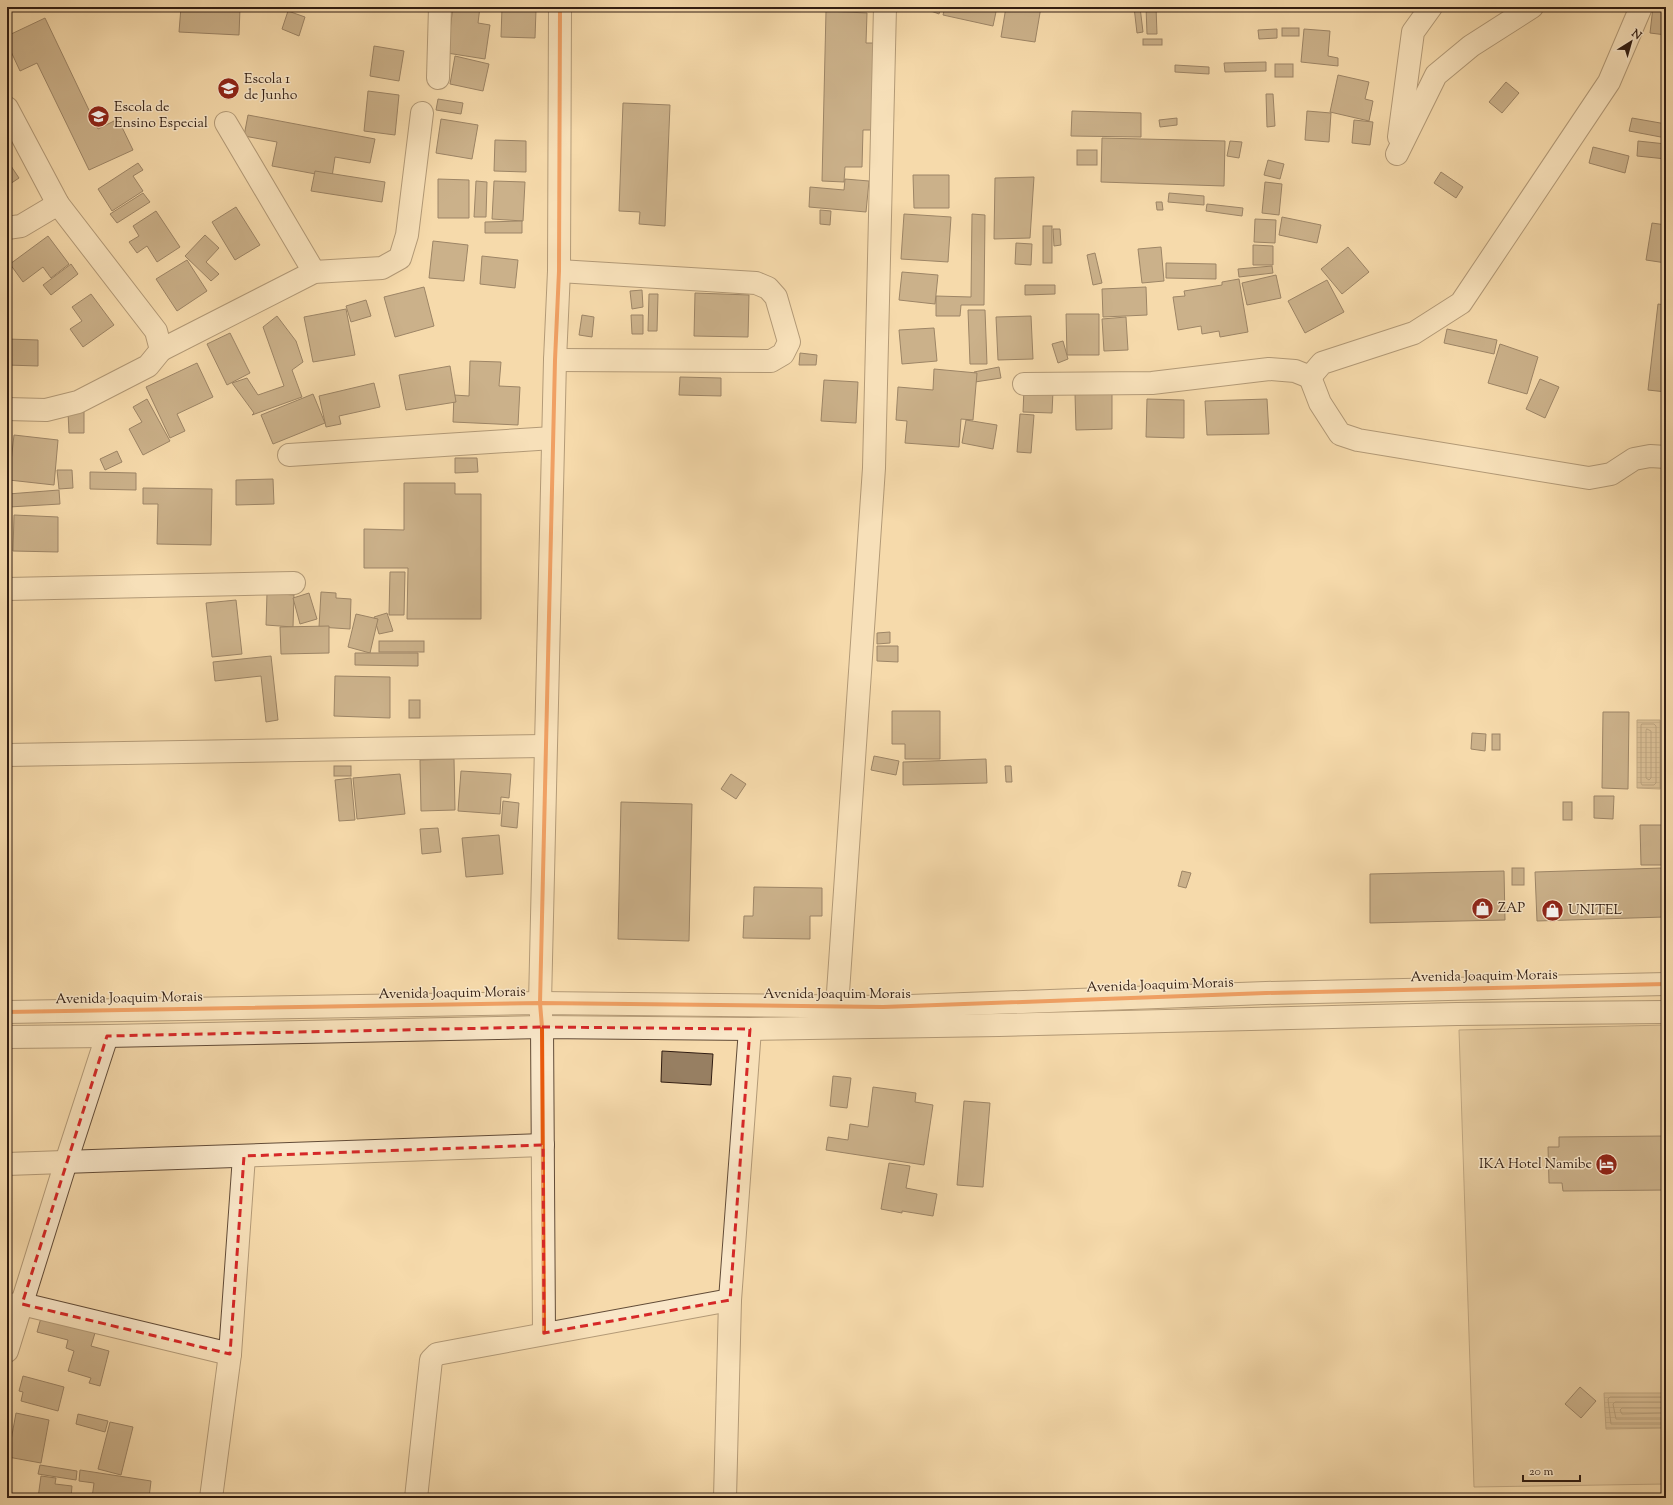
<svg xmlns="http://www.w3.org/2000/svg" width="1673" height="1505" font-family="'Sorts Mill Goudy',serif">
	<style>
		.garden { fill: #d5ba92; stroke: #836c52 }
		.water { fill: url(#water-rules); stroke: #7f684f }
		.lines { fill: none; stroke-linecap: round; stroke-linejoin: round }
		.shore { stroke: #725c45; stroke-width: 1 }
		.building { fill: #977f62; stroke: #311d12 }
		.minor-casing { stroke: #624c38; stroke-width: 24 }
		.minor { stroke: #f9e7c9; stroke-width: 22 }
		.cycleway-casing { stroke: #f9e7c9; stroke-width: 6 }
		.cycleway { stroke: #e8590c; stroke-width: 4 }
		.marked { fill: none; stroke: #d62828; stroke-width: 3; stroke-dasharray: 8 5; stroke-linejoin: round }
		.labels { text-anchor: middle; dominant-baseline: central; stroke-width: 3; stroke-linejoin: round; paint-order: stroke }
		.poi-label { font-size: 14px; fill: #311d12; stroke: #f9e7c9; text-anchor: start }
		.street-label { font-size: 14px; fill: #311d12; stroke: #f9e7c9 }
	</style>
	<defs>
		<pattern id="water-rules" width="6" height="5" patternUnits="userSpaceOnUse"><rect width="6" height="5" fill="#b39a78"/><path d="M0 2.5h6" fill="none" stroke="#927d61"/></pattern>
	</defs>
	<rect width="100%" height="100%" fill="#f6daac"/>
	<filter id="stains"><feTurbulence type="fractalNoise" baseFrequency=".005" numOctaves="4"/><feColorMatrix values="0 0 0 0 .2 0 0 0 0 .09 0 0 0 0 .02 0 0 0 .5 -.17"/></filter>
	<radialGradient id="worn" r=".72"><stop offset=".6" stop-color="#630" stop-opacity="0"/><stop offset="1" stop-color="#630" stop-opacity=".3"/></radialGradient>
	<polygon class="garden" points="1666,1025 1666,1484 1474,1487 1459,1030"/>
	<g class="water">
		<polygon points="1637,720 1660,720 1660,789 1637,788"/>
		<polygon points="1604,1393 1666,1393 1666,1428 1606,1429"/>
	</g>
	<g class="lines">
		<g class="shore">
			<polygon points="1642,724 1654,724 1656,726 1656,783 1654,785 1642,785 1641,783 1641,726"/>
			<polygon points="1647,729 1651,731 1651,778 1649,780 1646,778 1646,731"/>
			<polyline points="1666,1397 1610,1397 1608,1399 1611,1424 1666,1424"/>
			<polyline points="1666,1402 1615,1402 1613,1404 1616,1419 1666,1419"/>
			<polyline points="1666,1408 1622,1408 1620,1410 1622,1414 1666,1413"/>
		</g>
	</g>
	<g class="building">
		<polygon points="181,7 240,8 239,35 179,32"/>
		<polygon points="258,7 292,7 292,11 258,9"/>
		<polygon points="453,7 480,7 478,23 490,25 485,59 447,53"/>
		<polygon points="920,7 941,7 939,14"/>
		<polygon points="945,7 997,7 993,26 943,15"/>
		<polygon points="1006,7 1041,7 1035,42 1001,37"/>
		<polygon points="1134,7 1140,7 1143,32 1137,33"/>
		<polygon points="1146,7 1156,7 1157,34 1147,34"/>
		<polygon points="1653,7 1666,7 1666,35 1650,33"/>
		<polygon points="502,8 536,10 535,38 501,37"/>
		<polygon points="288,11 305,17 299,36 282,29"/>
		<polygon points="826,11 867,13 866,43 876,43 874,130 863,130 862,167 845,167 844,182 822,181"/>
		<polygon points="45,18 98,129 118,119 133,150 89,170 37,63 20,71 7,43 7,36"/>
		<rect x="1282" y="28" width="17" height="8"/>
		<polygon points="1277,29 1277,38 1259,39 1258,30"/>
		<polygon points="1304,29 1330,31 1328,56 1338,58 1338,66 1301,62"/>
		<rect x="1143" y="39" width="19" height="6"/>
		<polygon points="374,46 404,51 399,81 370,76"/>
		<polygon points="455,56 489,64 483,91 450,84"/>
		<polygon points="1266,62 1266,71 1225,72 1224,63"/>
		<rect x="1275" y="64" width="18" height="13"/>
		<polygon points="1175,65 1209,67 1209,74 1175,72"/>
		<polygon points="1338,75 1369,82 1365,99 1373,101 1369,121 1330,112"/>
		<polygon points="1506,82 1519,93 1502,113 1489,102"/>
		<polygon points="368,91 399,95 395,135 364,131"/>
		<polygon points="1266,94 1273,94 1275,126 1267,127"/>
		<polygon points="438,99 463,103 461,114 436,110"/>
		<polygon points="623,103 670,105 665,226 639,224 640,212 619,211"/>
		<polygon points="1072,111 1141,113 1141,137 1071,136"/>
		<polygon points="1307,111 1331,113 1329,142 1305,140"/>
		<polygon points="248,115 375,139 370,163 335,157 332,177 272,166 277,142 244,136"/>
		<polygon points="1177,118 1177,125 1160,127 1159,120"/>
		<polygon points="1632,118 1666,124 1666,138 1629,131"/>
		<polygon points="441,119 478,125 472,159 436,153"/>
		<polygon points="1354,120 1373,122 1370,145 1352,143"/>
		<polygon points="1102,138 1225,141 1224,186 1101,182"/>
		<polygon points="495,140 526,141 526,172 494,171"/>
		<polygon points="1230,141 1242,142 1239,158 1227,156"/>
		<polygon points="1638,141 1666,144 1666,159 1637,156"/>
		<polygon points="1593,147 1629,156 1625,173 1589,163"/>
		<rect x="1077" y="150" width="20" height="15"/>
		<polygon points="7,160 19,178 7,186"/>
		<polygon points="1268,160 1284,164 1280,179 1264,175"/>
		<polygon points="138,163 143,170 133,176 143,191 112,211 98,189"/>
		<polygon points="315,171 385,182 382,202 311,191"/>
		<polygon points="1441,172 1463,187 1456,198 1434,183"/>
		<polygon points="913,175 949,175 949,208 914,208"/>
		<polygon points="1034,177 1030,238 994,239 995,178"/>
		<polygon points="438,179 469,180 469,218 438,218"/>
		<polygon points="845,179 869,181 866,212 809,207 810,187 844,190"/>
		<polygon points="476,181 487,182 486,217 474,217"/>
		<polygon points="494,181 525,182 523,221 492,219"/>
		<polygon points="1265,182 1282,184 1279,215 1262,213"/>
		<polygon points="143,193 150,202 117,223 110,214"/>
		<polygon points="1169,193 1204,196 1204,205 1168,202"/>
		<polygon points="1156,202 1162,202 1163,210 1157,210"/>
		<polygon points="1207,204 1243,208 1242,216 1206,211"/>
		<polygon points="236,207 260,245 235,260 212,222"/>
		<polygon points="820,210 831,211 830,225 820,224"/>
		<polygon points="156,211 180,247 157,262 147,246 137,253 129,242 139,236 133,226"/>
		<polygon points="904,214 951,217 948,262 901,259"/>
		<polygon points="972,214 985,215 984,305 961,305 960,316 936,316 936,296 971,297"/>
		<polygon points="1282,217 1321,225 1317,243 1279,235"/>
		<polygon points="1255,219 1276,220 1275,243 1254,242"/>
		<polygon points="522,221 522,233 485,233 485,222"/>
		<polygon points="1652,223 1666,225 1666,263 1646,260"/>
		<rect x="1043" y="226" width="9" height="37"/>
		<polygon points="1053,229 1060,229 1061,245 1054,246"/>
		<polygon points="205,235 219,248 206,262 219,274 211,281 185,256"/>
		<polygon points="48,236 69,264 51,278 43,267 23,282 10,264"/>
		<polygon points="433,241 468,245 464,281 429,278"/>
		<polygon points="1016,243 1032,244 1031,265 1015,264"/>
		<polygon points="1253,245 1273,246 1273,265 1253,265"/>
		<polygon points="1161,247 1164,281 1142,283 1138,249"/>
		<polygon points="1348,247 1369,272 1342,294 1321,269"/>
		<polygon points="1095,253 1102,283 1093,285 1087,255"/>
		<polygon points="482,256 518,260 515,288 480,284"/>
		<polygon points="187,260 207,291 177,311 156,279"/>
		<polygon points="1166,263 1216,264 1216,279 1166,278"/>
		<polygon points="71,264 78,274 51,295 43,285"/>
		<polygon points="1272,266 1273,273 1239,277 1238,269"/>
		<polygon points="902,272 938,275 935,304 899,300"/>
		<polygon points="1276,275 1281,298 1247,305 1242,283"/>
		<polygon points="1239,279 1248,332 1220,337 1219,331 1202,334 1201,326 1178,330 1173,297 1185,296 1184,291 1222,285 1222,282"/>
		<polygon points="1327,280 1344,312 1305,333 1288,301"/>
		<polygon points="1025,285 1055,285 1055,294 1025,295"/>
		<polygon points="424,287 434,326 395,337 384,297"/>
		<polygon points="1146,287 1147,315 1103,317 1102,289"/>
		<polygon points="642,290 643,307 632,309 630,291"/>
		<polygon points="695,293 749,295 748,337 694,336"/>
		<polygon points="91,294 114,325 83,347 70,329 82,321 72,307"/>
		<polygon points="649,294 658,294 657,331 648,331"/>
		<polygon points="366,300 371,316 351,322 346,306"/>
		<polygon points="1658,304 1666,305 1666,392 1648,390"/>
		<polygon points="346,309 355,355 313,362 304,317"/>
		<polygon points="968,310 985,310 987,364 970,364"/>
		<polygon points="1066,314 1099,314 1099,355 1067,355"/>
		<polygon points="582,315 594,317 592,337 579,335"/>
		<polygon points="631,315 643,315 643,334 632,334"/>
		<polygon points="277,316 296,341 303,362 292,370 302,397 252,415 254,413 232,383 247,378 258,395 284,386 263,327"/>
		<polygon points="1031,316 1033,359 998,360 996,317"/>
		<polygon points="1126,317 1128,350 1104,351 1102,319"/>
		<polygon points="934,328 937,361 902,364 899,330"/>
		<polygon points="1447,329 1497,340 1494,354 1444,343"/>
		<polygon points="230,333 250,373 227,385 207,344"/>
		<polygon points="7,339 38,340 38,366 7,365"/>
		<polygon points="1063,341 1068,359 1058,363 1052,344"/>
		<polygon points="1500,344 1538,357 1527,394 1488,383"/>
		<polygon points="800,353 817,355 816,365 799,365"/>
		<polygon points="470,361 501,362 499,386 520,387 518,425 453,422 454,395 469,396"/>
		<polygon points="197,363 213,397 177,414 185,431 170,438 146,387"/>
		<polygon points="450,366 456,402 406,410 399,375"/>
		<polygon points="999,367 1001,378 975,382 974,372"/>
		<polygon points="934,369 977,373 973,420 961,419 959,447 905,443 907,421 896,420 898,387 933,390"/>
		<polygon points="680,377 721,378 721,396 679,395"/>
		<polygon points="1540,379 1559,387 1545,418 1526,409"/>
		<polygon points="824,380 858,382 856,423 821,421"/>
		<polygon points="374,383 380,407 339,416 341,424 326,427 319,396"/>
		<polygon points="1024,389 1053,391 1052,413 1023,412"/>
		<polygon points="313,394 325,423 273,444 261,415"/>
		<polygon points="1075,394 1112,394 1112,429 1076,430"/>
		<polygon points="147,399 170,441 143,455 129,429 142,422 133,407"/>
		<polygon points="1147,399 1184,400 1184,438 1146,437"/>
		<polygon points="1267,399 1269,434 1207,435 1205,401"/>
		<polygon points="68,412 84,412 84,433 69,433"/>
		<polygon points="1020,414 1034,415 1031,453 1017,452"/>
		<polygon points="966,420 997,425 993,449 962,443"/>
		<polygon points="14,435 58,440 54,485 9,480"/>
		<polygon points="117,451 122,462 105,470 100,459"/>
		<polygon points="455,458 477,458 478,472 455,473"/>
		<polygon points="57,470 72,470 73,488 59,489"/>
		<polygon points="90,472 136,473 136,490 90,489"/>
		<polygon points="273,479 274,504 236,505 236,480"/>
		<polygon points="404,483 455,483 455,494 481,494 481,619 407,619 408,568 364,568 364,529 404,530"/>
		<polygon points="143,488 212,489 211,545 157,544 158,504 143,504"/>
		<polygon points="59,490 60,504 9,507 8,494"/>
		<polygon points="14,515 58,517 58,552 13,551"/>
		<polygon points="390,572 405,572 404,615 389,615"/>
		<polygon points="321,592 336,593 336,598 351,599 350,629 319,627"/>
		<polygon points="267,593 294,595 293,627 266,625"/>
		<polygon points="309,593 317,619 300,624 293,598"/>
		<polygon points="236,600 242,654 212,657 206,603"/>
		<polygon points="387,613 393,631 379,634 374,617"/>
		<polygon points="356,614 378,619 370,653 348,647"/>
		<polygon points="329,626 329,653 281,654 280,627"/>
		<polygon points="890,632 890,643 877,644 877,633"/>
		<rect x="379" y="641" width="45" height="11"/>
		<polygon points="877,646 898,646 898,662 877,661"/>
		<polygon points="355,653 418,653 418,666 355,665"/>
		<polygon points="271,656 278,720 266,722 261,676 215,681 213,662"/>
		<polygon points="335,676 390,677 390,718 334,716"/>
		<rect x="409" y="700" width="11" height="18"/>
		<polygon points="892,711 940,711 940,759 905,759 905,744 892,744"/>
		<polygon points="1603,712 1629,712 1628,789 1602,788"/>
		<polygon points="1472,733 1486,734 1485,751 1471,749"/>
		<rect x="1492" y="734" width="8" height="16"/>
		<polygon points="874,756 899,761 896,775 871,770"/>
		<polygon points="454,759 455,810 421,811 420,760"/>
		<polygon points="986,759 987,783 903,785 903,762"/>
		<rect x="334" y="766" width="17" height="10"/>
		<polygon points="1005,766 1011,766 1012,782 1006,782"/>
		<polygon points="461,771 511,774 509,798 501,797 500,814 458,811"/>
		<polygon points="400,774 405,814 357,819 353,778"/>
		<polygon points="731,774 746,784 736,799 721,789"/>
		<polygon points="351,778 355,820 339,821 335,780"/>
		<polygon points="1594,796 1614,796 1613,819 1594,818"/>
		<polygon points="503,801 519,803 517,828 501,826"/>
		<polygon points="621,802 692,804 689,941 618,939"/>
		<rect x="1563" y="802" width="9" height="18"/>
		<polygon points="1640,825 1665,825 1666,865 1641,865"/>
		<polygon points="438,828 441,852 422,854 420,829"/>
		<polygon points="499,835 503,874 466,877 462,838"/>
		<rect x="1512" y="868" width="12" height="17"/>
		<polygon points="1662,868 1664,917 1537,921 1535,872"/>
		<polygon points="1182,871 1191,873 1186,888 1178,886"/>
		<polygon points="1504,871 1505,920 1370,923 1370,874"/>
		<polygon points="754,887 822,888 822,916 810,916 810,939 743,938 744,916 753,916"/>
		<polygon points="662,1051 713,1054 711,1085 661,1082"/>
		<polygon points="833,1076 851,1078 847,1108 830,1106"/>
		<polygon points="873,1087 916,1093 915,1102 933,1105 924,1165 826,1150 828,1137 848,1140 850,1124 868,1127"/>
		<polygon points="964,1101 990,1103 983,1187 957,1185"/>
		<polygon points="1666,1136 1666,1190 1563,1191 1562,1183 1549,1183 1548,1147 1559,1147 1559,1137"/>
		<polygon points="889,1163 910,1166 906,1188 937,1194 933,1216 902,1211 902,1213 881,1209"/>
		<polygon points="41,1318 95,1333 91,1346 109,1351 100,1386 89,1383 91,1378 68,1371 74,1351 66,1348 68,1340 37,1332"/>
		<polygon points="23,1376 64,1387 58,1411 21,1401 23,1392 19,1391"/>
		<polygon points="1580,1387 1596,1401 1581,1418 1565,1404"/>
		<polygon points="16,1413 49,1420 41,1463 8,1457"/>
		<polygon points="78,1414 108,1421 105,1432 76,1424"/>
		<polygon points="110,1422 133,1427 121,1475 98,1469"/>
		<polygon points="40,1465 77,1471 76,1480 38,1474"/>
		<polygon points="80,1470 151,1481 149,1498 92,1498 94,1483 79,1481"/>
		<polygon points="41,1476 56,1478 55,1484 72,1486 71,1498 38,1498"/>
	</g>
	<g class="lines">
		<defs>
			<g id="minor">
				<polyline points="438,78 440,7"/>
				<polyline points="7,108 58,204 156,331 161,350 148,366 78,402 46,410 7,409"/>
				<polyline points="226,123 314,272"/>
				<polyline points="1399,137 1413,32 1431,7"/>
				<polyline points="1397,154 1436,75 1471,46 1532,7"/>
				<polyline points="7,228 21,226 58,204"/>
				<polyline points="161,350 314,272 382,268 400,258 407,235 422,113"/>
				<polyline points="555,360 771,361 783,354 789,342 776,297 768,288 756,283 559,271"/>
				<polyline points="1310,377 1322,363 1414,333 1461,303 1609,82 1641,7"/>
				<polyline points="1310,377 1320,403 1340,434 1358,440 1589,478 1611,474 1634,459 1650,456 1666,457"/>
				<polyline points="1024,384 1152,383 1269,369 1295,371 1310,377"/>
				<polyline points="289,455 553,438"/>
				<polyline points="7,589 294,583"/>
				<polyline points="7,755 545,746"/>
				<polyline points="837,1007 874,468 885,7"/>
				<polyline points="7,1012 540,1003 883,1007 1266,993 1666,984"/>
				<polyline points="7,1037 107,1036 542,1027 750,1029 999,1025 1457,1014 1666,1012"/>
				<polyline points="7,1164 543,1145"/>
				<polyline points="8,1305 22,1304 230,1354"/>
				<polyline points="544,1333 542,1027 540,1003 555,360 559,271 560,7"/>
				<polyline points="7,1351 66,1162 107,1036"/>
				<polyline points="211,1498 230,1354 244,1156"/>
				<polyline points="416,1498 431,1360 437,1354 730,1300"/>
				<polyline points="725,1498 730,1300 750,1029"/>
			</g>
		</defs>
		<use href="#minor" class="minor-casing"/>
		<use href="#minor" class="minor"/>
		<defs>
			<g id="cycleway">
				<polyline points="7,1012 540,1003 883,1007 1266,993 1666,984"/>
				<polyline points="544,1333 542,1027 540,1003 555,360 559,271 560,7"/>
			</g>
		</defs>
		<use href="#cycleway" class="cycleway-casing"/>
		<use href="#cycleway" class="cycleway"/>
	</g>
	<path d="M0 0H1673V1505H0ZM 542,1027 L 750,1029 L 730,1300 L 544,1333 L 543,1145 L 244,1156 L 230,1354 L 22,1304 L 107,1036 Z" fill="#f6daac" fill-opacity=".55" fill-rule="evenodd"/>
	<path class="marked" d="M 542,1027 L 750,1029 L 730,1300 L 544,1333 L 543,1145 L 244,1156 L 230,1354 L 22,1304 L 107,1036 Z"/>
	<defs>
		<symbol id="school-disc" viewBox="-11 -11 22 22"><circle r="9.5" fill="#8f2418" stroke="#f9e7c9"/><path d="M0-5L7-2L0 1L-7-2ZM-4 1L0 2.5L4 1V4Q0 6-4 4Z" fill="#fff"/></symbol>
		<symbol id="shop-disc" viewBox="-11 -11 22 22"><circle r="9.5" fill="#8f2418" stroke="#f9e7c9"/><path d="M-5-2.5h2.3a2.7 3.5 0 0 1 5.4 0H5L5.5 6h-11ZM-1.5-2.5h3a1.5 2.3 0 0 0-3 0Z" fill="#fff"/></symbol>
		<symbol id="hotel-disc" viewBox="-11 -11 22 22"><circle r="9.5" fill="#8f2418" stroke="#f9e7c9"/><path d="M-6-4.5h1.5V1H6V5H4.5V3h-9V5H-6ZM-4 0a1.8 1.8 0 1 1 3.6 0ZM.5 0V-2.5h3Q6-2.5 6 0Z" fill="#fff"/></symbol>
	</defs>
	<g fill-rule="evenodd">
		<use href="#school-disc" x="216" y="76" width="25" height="25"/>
		<use href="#school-disc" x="86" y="104" width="25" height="25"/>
		<use href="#shop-disc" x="1470" y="896" width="25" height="25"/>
		<use href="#shop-disc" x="1540" y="898" width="25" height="25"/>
		<use href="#hotel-disc" x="1594" y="1152" width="25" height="25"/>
	</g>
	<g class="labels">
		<g class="poi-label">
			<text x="244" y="80">Escola 1<tspan x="244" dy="16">de Junho</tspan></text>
			<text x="114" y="108">Escola de<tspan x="114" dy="16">Ensino Especial</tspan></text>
			<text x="1498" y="909">ZAP</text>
			<text x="1568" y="911">UNITEL</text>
			<text x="1592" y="1165" text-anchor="end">IKA Hotel Namibe</text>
		</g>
		<g class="street-label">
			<text transform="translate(1484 977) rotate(-1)">Avenida Joaquim Morais</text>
			<text transform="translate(1160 986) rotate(-2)">Avenida Joaquim Morais</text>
			<text transform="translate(452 994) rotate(-1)">Avenida Joaquim Morais</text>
			<text x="837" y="995">Avenida Joaquim Morais</text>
			<text transform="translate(129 999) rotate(-1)">Avenida Joaquim Morais</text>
		</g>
	</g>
	<rect width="1673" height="1505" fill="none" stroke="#f6daac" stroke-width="24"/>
	<rect x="8" y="8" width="1657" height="1489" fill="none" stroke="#311d12" stroke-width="2"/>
	<rect x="12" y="12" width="1649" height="1481" fill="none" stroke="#311d12"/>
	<g transform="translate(1631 42) rotate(37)" stroke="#f9e7c9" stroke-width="3" paint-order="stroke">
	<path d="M0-3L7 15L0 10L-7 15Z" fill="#311d12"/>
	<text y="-6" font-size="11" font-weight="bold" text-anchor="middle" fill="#311d12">N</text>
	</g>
	<path d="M1523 1475v6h57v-6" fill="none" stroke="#311d12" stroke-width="2"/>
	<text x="1529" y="1475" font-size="12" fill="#311d12" stroke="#f9e7c9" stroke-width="3" paint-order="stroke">20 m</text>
	<rect width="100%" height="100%" filter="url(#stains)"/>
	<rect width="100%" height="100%" fill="url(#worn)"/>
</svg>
